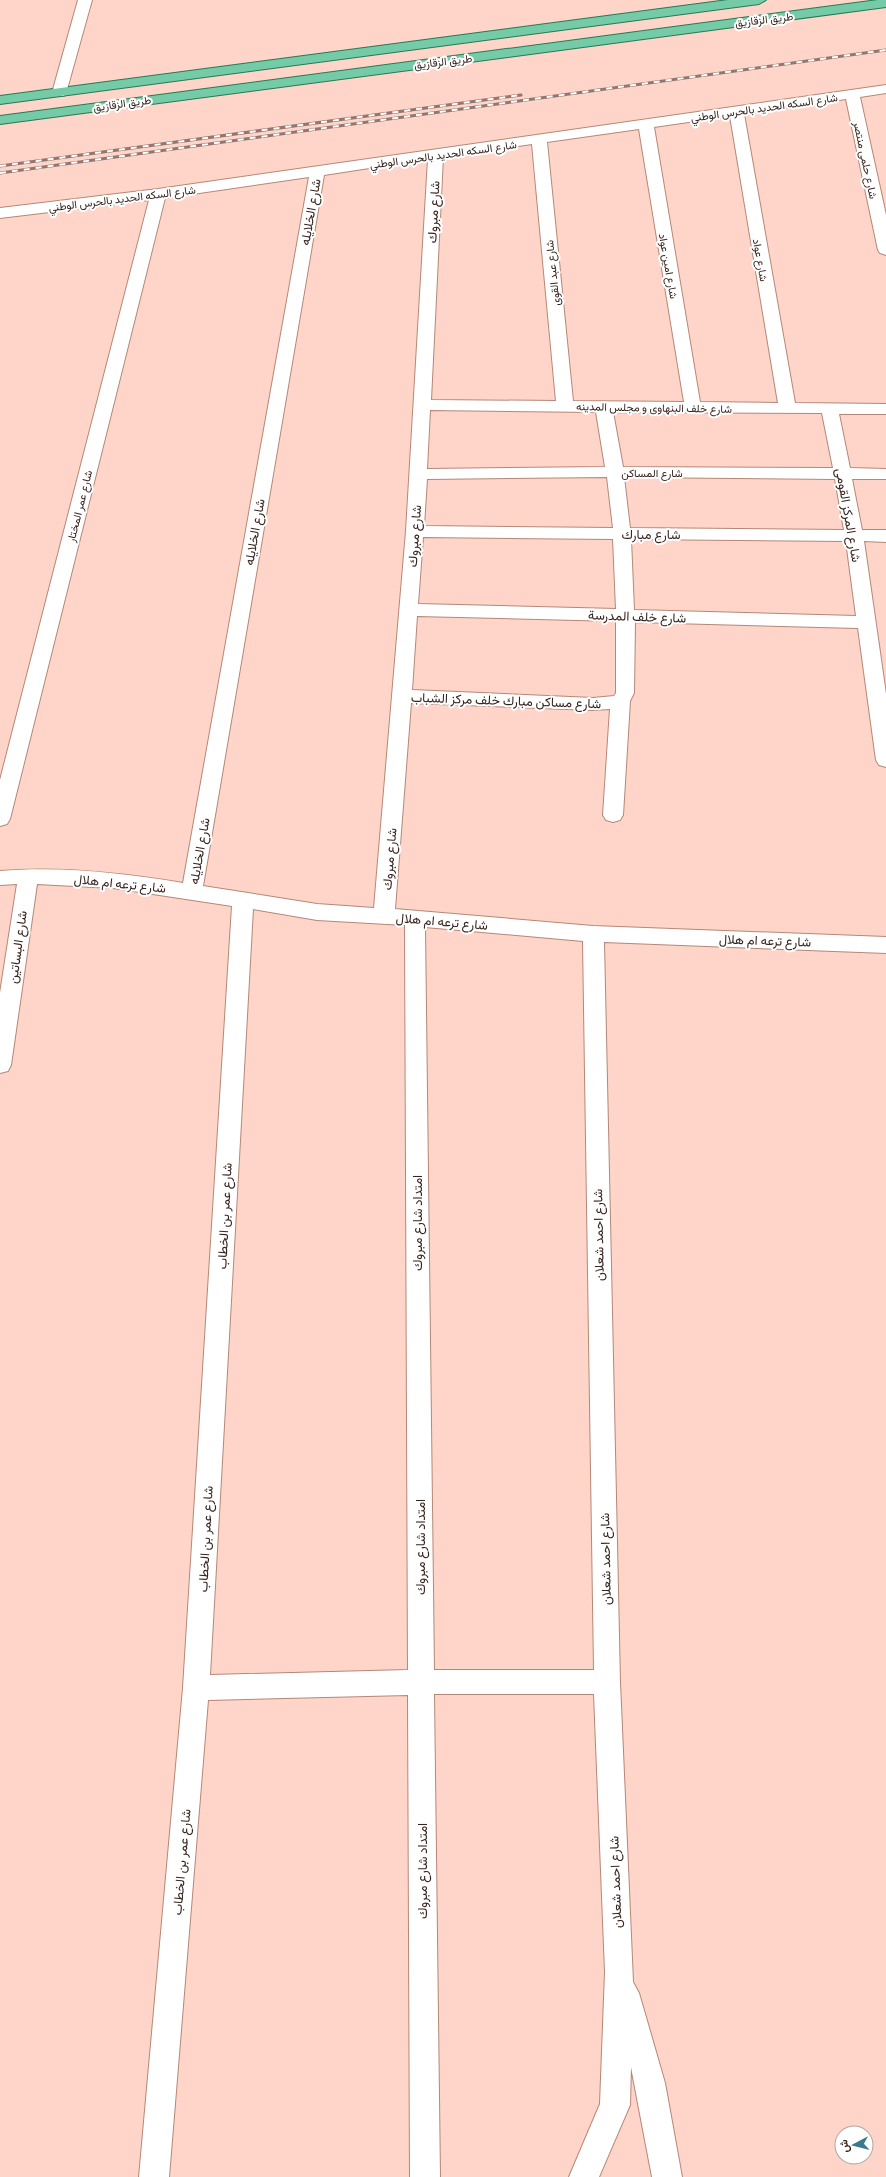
<svg xmlns="http://www.w3.org/2000/svg" width="886" height="2177" font-family="'Exo 2',Vazirmatn,sans-serif">
	<style>
		.lines { fill: none; stroke-linecap: round; stroke-linejoin: round }
		.minor-casing { stroke: #b68777; stroke-width: 2 }
		.major-casing { stroke: #247a52; stroke-width: 2 }
		.minor { fill: #fff; fill-rule: evenodd }
		.major { fill: #75cba8; fill-rule: evenodd }
		.rail-casing { stroke: #93766d; stroke-width: 3 }
		.rail { stroke: #fff; stroke-width: 2; stroke-dasharray: 6; stroke-linecap: butt }
		.labels { text-anchor: middle; dominant-baseline: central; stroke-width: 4; stroke-linejoin: round; paint-order: stroke }
		.far-street-label { font-size: 11px; fill: #37241e; stroke: #fff }
		.street-label { font-size: 13px; fill: #37241e; stroke: #fff }
	</style>
	<rect width="100%" height="100%" fill="#fed5c8"/>
	<g class="lines">
		<defs>
			<g id="minor">
				<polygon points="78,0 92,0 66,93 64,96 54,96 52,93"/>
				<path d="M 886,85 L 886,93 L 860,97 L 886,215 L 886,255 L 880,253 L 878,250 L 846,99 L 744,114 L 795,403 L 886,404 L 886,414 L 839,414 L 850,468 L 886,469 L 886,479 L 852,479 L 862,530 L 886,530 L 886,542 L 864,541 L 886,694 L 886,767 L 879,765 L 876,760 L 858,628 L 635,622 L 634,693 L 630,701 L 623,815 L 620,820 L 613,822 L 606,820 L 603,815 L 610,709 L 593,710 L 411,703 L 395,909 L 593,926 L 886,937 L 886,953 L 604,942 L 620,1682 L 633,1982 L 639,1993 L 665,2083 L 682,2177 L 652,2177 L 631,2067 L 630,2105 L 599,2177 L 569,2177 L 600,2104 L 605,1972 L 594,1694 L 434,1694 L 440,2177 L 410,2177 L 408,1695 L 208,1700 L 169,2177 L 139,2177 L 183,1688 L 232,906 L 113,888 L 37,884 L 11,1065 L 8,1071 L 0,1073 L 0,993 L 17,884 L 0,885 L 0,871 C 61,866 123,873 183,883 L 309,177 L 165,198 L 10,819 L 7,824 L 0,826 L 0,780 L 149,200 L 0,218 L 0,208 L 158,189 ZM 730,116 L 778,403 L 700,402 L 654,127 ZM 639,129 L 684,402 L 573,401 L 547,142 ZM 532,144 L 556,401 L 431,400 L 443,157 ZM 428,159 L 406,531 L 374,908 L 317,904 L 203,886 L 324,175 ZM 430,410 L 596,412 L 605,467 L 427,469 ZM 613,412 L 822,413 L 833,468 L 623,467 ZM 607,477 L 613,528 L 424,526 L 427,479 ZM 624,477 L 835,479 L 844,530 L 630,528 ZM 423,537 L 613,539 L 616,609 L 418,604 ZM 631,539 L 846,541 L 856,616 L 634,610 ZM 417,616 L 616,621 L 616,693 L 614,696 L 593,698 L 412,690 ZM 253,909 L 317,920 L 405,925 L 408,1670 L 210,1675 ZM 425,927 L 583,941 L 594,1670 L 434,1670 Z"/>
			</g>
			<g id="major">
				<polygon points="728,0 766,0 759,4 0,104 0,96"/>
				<polygon points="878,0 886,0 886,7 0,124 0,116"/>
			</g>
		</defs>
		<use href="#minor" class="minor-casing"/>
		<use href="#major" class="major-casing"/>
		<use href="#minor" class="minor"/>
		<use href="#major" class="major"/>
		<defs>
			<g id="rail">
				<polyline points="0,166 521,95"/>
				<polyline points="0,173 886,50"/>
			</g>
		</defs>
		<use href="#rail" class="rail-casing"/>
		<use href="#rail" class="rail"/>
	</g>
	<g class="labels">
		<g class="far-street-label">
			<text transform="translate(764 19) rotate(-7)">طريق الزقازيق</text>
			<text transform="translate(443 61) rotate(-7)">طريق الزقازيق</text>
			<text transform="translate(122 103) rotate(-8)">طريق الزقازيق</text>
			<text transform="translate(764 107) rotate(-8)">شارع السكه الحديد بالحرس الوطني</text>
			<text transform="translate(443 154) rotate(-8)">شارع السكه الحديد بالحرس الوطني</text>
			<text transform="translate(866 160) rotate(78)">شارع حلمى منتصر</text>
			<text transform="translate(122 198) rotate(-7)">شارع السكه الحديد بالحرس الوطني</text>
			<text transform="translate(761 260) rotate(80)">شارع عواد</text>
			<text transform="translate(669 266) rotate(80)">شارع امين عواد</text>
			<text transform="translate(552 273) rotate(-96)">شارع عبد القوى</text>
			<text transform="translate(654 407) rotate(1)">شارع خلف البنهاوى و مجلس المدينه</text>
			<text x="652" y="472">شارع المساكن</text>
			<text transform="translate(79 506) rotate(-76)">شارع عمر المختار</text>
		</g>
		<g class="street-label">
			<text transform="translate(310 212) rotate(-80)">شارع الخلايله</text>
			<text transform="translate(433 212) rotate(-87)">شارع مبروك</text>
			<text transform="translate(849 515) rotate(80)">شارع المركز القومى</text>
			<text transform="translate(254 532) rotate(-80)">شارع الخلايله</text>
			<text x="651" y="534">شارع مبارك</text>
			<text transform="translate(414 536) rotate(-86)">شارع مبروك</text>
			<text transform="translate(637 616) rotate(2)">شارع خلف المدرسة</text>
			<text transform="translate(506 700) rotate(2)">شارع مساكن مبارك خلف مركز الشباب</text>
			<text transform="translate(199 851) rotate(-80)">شارع الخلايله</text>
			<text transform="translate(389 859) rotate(-85)">شارع مبروك</text>
			<text transform="translate(120 883) rotate(6)">شارع ترعه ام هلال</text>
			<text transform="translate(442 921) rotate(5)">شارع ترعه ام هلال</text>
			<text transform="translate(765 940) rotate(2)">شارع ترعه ام هلال</text>
			<text transform="translate(17 947) rotate(-82)">شارع البساتين</text>
			<text transform="translate(224 1216) rotate(-87)">شارع عمر بن الخطاب</text>
			<text transform="translate(417 1223) rotate(-90)">امتداد شارع مبروك</text>
			<text transform="translate(598 1235) rotate(-91)">شارع احمد شعلان</text>
			<text transform="translate(205 1539) rotate(-87)">شارع عمر بن الخطاب</text>
			<text transform="translate(420 1547) rotate(-90)">امتداد شارع مبروك</text>
			<text transform="translate(605 1559) rotate(-91)">شارع احمد شعلان</text>
			<text transform="translate(181 1862) rotate(-85)">شارع عمر بن الخطاب</text>
			<text transform="translate(422 1871) rotate(-90)">امتداد شارع مبروك</text>
			<text transform="translate(615 1882) rotate(-92)">شارع احمد شعلان</text>
		</g>
	</g>
	<g transform="translate(854 2145) rotate(263)"><circle r="19" fill="#ffffff" stroke="#afa7a5"/>
	<path d="M0-3L7 15L0 10L-7 15Z" fill="#397a8d"/>
	<text y="-6" font-size="11" font-weight="bold" text-anchor="middle" fill="#37241e">ش</text>
	</g>
</svg>
